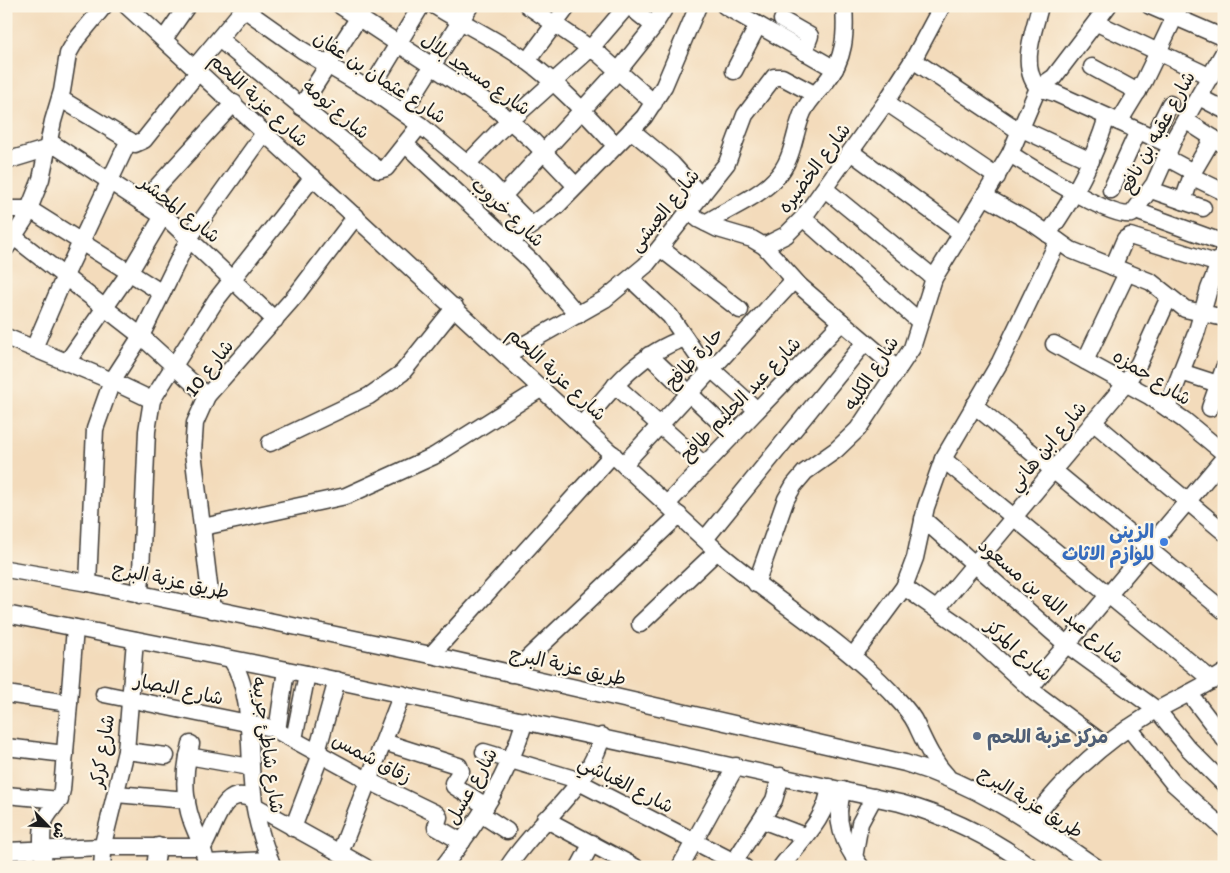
<svg xmlns="http://www.w3.org/2000/svg" width="1230" height="873" font-family="Itim,'Playpen Sans Arabic',sans-serif">
	<style>
		.lines { fill: none; stroke-linecap: round; stroke-linejoin: round }
		.minor-casing { stroke: #3c3934; stroke-width: 19 }
		.minor { stroke: #fff; stroke-width: 16 }
		.shop-dot { fill: #3f7fe0; stroke: #fcf5e5; stroke-width: 2 }
		.service-dot { fill: #5c6f8a; stroke: #fcf5e5; stroke-width: 2 }
		.labels { text-anchor: middle; dominant-baseline: central; stroke-width: 4.5; stroke-linejoin: round; paint-order: stroke }
		.street-label { font-size: 19px; fill: #1c1c1c; stroke: #fcf5e5 }
		.shop-label { font-size: 19px; font-weight: bold; fill: #366cbe; stroke: #fcf5e5; text-anchor: end }
		.service-label { font-size: 19px; font-weight: bold; fill: #4e5e75; stroke: #fcf5e5; text-anchor: start }
	</style>
	<rect width="100%" height="100%" fill="#fcf5e5"/>
	<filter id="ink" filterUnits="userSpaceOnUse"><feTurbulence type="fractalNoise" baseFrequency=".02" numOctaves="2"/><feDisplacementMap in="SourceGraphic" scale="10" xChannelSelector="R" yChannelSelector="G"/><feConvolveMatrix kernelMatrix="1 2 1 2 8 2 1 2 1" color-interpolation-filters="sRGB"/></filter>
	<filter id="wash" filterUnits="userSpaceOnUse"><feTurbulence type="fractalNoise" baseFrequency=".0096" numOctaves="4" result="noise"/><feDisplacementMap in="SourceGraphic" scale="20" xChannelSelector="R" yChannelSelector="G"/><feGaussianBlur stdDeviation="1.12" result="paint"/><feColorMatrix in="noise" values="0 0 0 0 0 0 0 0 0 0 0 0 0 0 0 0 0 1.4 0 .05"/><feComposite in="paint" operator="in"/></filter>
	<g filter="url(#wash)">
		<rect width="100%" height="100%" fill="#f3dbbb"/>
	</g>
	<g filter="url(#ink)">
		<g class="lines">
			<defs>
				<g id="minor">
					<path d="M 127,6 L 717,551 C 773,600 838,637 890,691 C 899,701 910,711 916,724 C 925,743 932,760 947,776"/>
					<polyline points="341,6 494,107 533,141 576,186"/>
					<path d="M 435,6 C 465,25 498,40 527,61 C 560,85 587,115 615,145"/>
					<polyline points="528,6 600,55 654,103"/>
					<polyline points="629,6 654,26"/>
					<polyline points="725,6 835,69"/>
					<polyline points="1150,6 1224,38"/>
					<polyline points="244,9 302,50 375,93 420,125 490,183 532,226"/>
					<polyline points="782,20 810,36 804,52"/>
					<polyline points="1097,23 1211,77"/>
					<polyline points="164,39 187,6"/>
					<polyline points="219,39 379,170 386,168 420,125"/>
					<polyline points="913,60 1021,132"/>
					<polyline points="527,61 568,6"/>
					<polyline points="195,67 246,6"/>
					<polyline points="1092,67 1138,92"/>
					<polyline points="734,71 758,25"/>
					<polyline points="1038,88 1055,93 1170,145"/>
					<polyline points="1038,88 1054,77 1108,6"/>
					<path d="M 1038,88 C 1019,65 1034,32 1040,6"/>
					<polyline points="370,90 421,6"/>
					<polyline points="1199,97 1224,110"/>
					<polyline points="61,99 135,144 144,140 199,71"/>
					<polyline points="886,102 997,177"/>
					<polyline points="301,107 366,6"/>
					<polyline points="403,112 470,6"/>
					<polyline points="1185,120 1224,145"/>
					<polyline points="1119,122 1144,81 1180,6"/>
					<polyline points="1022,129 1091,161"/>
					<polyline points="631,130 672,164 701,196"/>
					<polyline points="1153,138 1170,104"/>
					<polyline points="50,142 170,221 275,320"/>
					<polyline points="405,144 531,261 578,315"/>
					<polyline points="851,152 961,233"/>
					<path d="M 1010,154 C 1030,166 1112,220 1132,214 L 1154,184 L 1174,139 L 1224,52"/>
					<polyline points="1165,157 1193,172"/>
					<polyline points="6,161 49,148"/>
					<polyline points="468,163 499,131 591,48 627,6"/>
					<polyline points="1191,176 1224,192"/>
					<polyline points="825,189 934,278"/>
					<polyline points="1111,190 1138,131"/>
					<polyline points="1151,190 1203,208"/>
					<polyline points="503,196 619,70 651,30 666,6"/>
					<polyline points="984,196 1034,224 1071,250 1151,282 1185,309 1224,318"/>
					<polyline points="1183,201 1193,172 1213,138"/>
					<polyline points="142,203 234,103"/>
					<polyline points="6,209 29,209 162,293"/>
					<polyline points="1136,211 1224,243"/>
					<polyline points="803,218 920,322"/>
					<polyline points="698,219 718,229 752,239 764,246 800,286 897,369"/>
					<path d="M 706,223 C 727,209 759,197 776,178 C 794,159 793,135 803,112 C 809,100 818,92 826,82 C 845,59 846,34 844,6"/>
					<path d="M 1048,234 C 1074,198 1094,159 1107,117"/>
					<polyline points="14,237 141,336 207,396"/>
					<polyline points="510,242 556,207 644,117 664,86 698,6"/>
					<polyline points="764,246 786,235 803,218 886,102 913,60 942,6"/>
					<polyline points="6,248 25,219 41,179 53,121 62,91 68,54 76,40 104,6"/>
					<polyline points="660,248 740,310"/>
					<polyline points="1113,267 1125,239 1130,236 1219,264"/>
					<polyline points="631,279 670,316 699,358 757,410"/>
					<polyline points="6,337 112,381 152,400"/>
					<polyline points="1054,344 1149,396 1184,420 1224,453"/>
					<polyline points="34,348 64,278 129,140"/>
					<polyline points="506,355 605,299 646,265 727,163 745,115 774,77 782,77 814,94"/>
					<polyline points="649,355 733,435"/>
					<polyline points="1085,361 1127,273"/>
					<polyline points="67,362 129,273 163,216"/>
					<polyline points="1181,372 1218,384"/>
					<polyline points="615,385 704,465"/>
					<polyline points="974,405 1224,611"/>
					<polyline points="1167,408 1197,331 1209,289 1224,251"/>
					<polyline points="1210,408 1224,368"/>
					<polyline points="1093,422 1224,532"/>
					<path d="M 582,425 C 612,388 638,354 685,338"/>
					<polyline points="270,443 369,396 402,373 455,307"/>
					<polyline points="943,459 1213,681"/>
					<polyline points="624,464 794,280"/>
					<polyline points="667,504 842,322"/>
					<polyline points="923,519 1066,644 1157,710 1188,748 1224,784"/>
					<polyline points="203,527 346,496 434,456 542,388"/>
					<polyline points="705,539 865,342"/>
					<path d="M 6,569 L 88,583 L 431,655 L 905,763 C 981,786 1032,823 1096,867"/>
					<polyline points="88,583 95,429 112,381 141,336 189,238 265,132"/>
					<polyline points="756,584 786,499 794,485 805,472 836,450 858,429 912,348 934,278 1010,154 1038,88"/>
					<polyline points="904,587 966,630 1035,693 1105,745"/>
					<polyline points="140,595 147,431 152,400 216,300 313,177"/>
					<polyline points="937,609 1127,382 1139,363 1169,297"/>
					<polyline points="212,610 193,452 195,423 207,396 296,295 356,216"/>
					<path d="M 6,614 L 307,674 L 900,803 C 948,816 991,837 1031,867"/>
					<polyline points="640,624 717,551"/>
					<polyline points="431,655 613,454"/>
					<polyline points="853,656 904,587 915,558 926,507 943,459 1000,362 1058,241"/>
					<path d="M 231,659 C 254,693 248,752 253,793 C 255,818 263,843 273,867"/>
					<polyline points="511,674 679,515"/>
					<polyline points="1030,688 1224,458"/>
					<polyline points="1189,693 1224,739"/>
					<polyline points="6,694 69,703"/>
					<polyline points="104,694 272,728 369,781 437,814 439,817 436,827 462,842"/>
					<polyline points="1129,728 1173,783 1224,829"/>
					<polyline points="277,731 286,670"/>
					<polyline points="294,739 307,674"/>
					<polyline points="384,742 459,766 461,771 453,783 454,786 486,806"/>
					<path d="M 191,744 C 184,769 183,797 192,822 C 198,838 205,850 207,867"/>
					<polyline points="6,747 65,754"/>
					<polyline points="126,751 166,756"/>
					<polyline points="317,752 337,680"/>
					<polyline points="484,752 571,778 744,867"/>
					<polyline points="188,756 250,767"/>
					<path d="M 843,790 C 833,820 843,843 861,867"/>
					<polyline points="116,794 187,800"/>
					<polyline points="6,795 60,800"/>
					<polyline points="255,806 365,867"/>
					<polyline points="481,814 507,831"/>
					<polyline points="545,819 635,867"/>
					<polyline points="762,820 804,836"/>
					<path d="M 1031,822 C 1063,779 1104,742 1150,714 C 1174,700 1200,689 1224,673"/>
					<polyline points="293,828 321,754"/>
					<path d="M 6,851 L 103,847 L 203,847 C 215,829 222,782 253,800"/>
					<polyline points="340,853 402,694"/>
					<polyline points="854,858 860,823 874,797"/>
					<polyline points="734,862 774,800 781,776"/>
					<polyline points="206,863 270,860"/>
					<path d="M 44,867 C 43,853 40,835 44,822 C 49,809 60,804 62,790 L 75,628"/>
					<polyline points="102,867 104,840 126,751 135,640"/>
					<polyline points="155,867 158,846"/>
					<path d="M 443,867 C 478,822 509,775 525,720"/>
					<path d="M 508,867 C 536,822 589,789 602,736"/>
					<polyline points="579,867 592,843"/>
					<polyline points="680,867 736,766"/>
					<path d="M 781,867 C 798,844 829,817 829,787"/>
				</g>
			</defs>
			<use href="#minor" class="minor-casing"/>
			<use href="#minor" class="minor"/>
		</g>
	</g>
	<circle class="shop-dot" cx="1164" cy="542" r="5"/>
	<circle class="service-dot" cx="977" cy="736" r="5"/>
	<g class="labels">
		<g class="street-label">
			<text transform="translate(476 74) rotate(35)">شارع مسجد بلال</text>
			<text transform="translate(380 77) rotate(33)">شارع عثمان بن عفان</text>
			<text transform="translate(259 100) rotate(43)">شارع عزبة اللحم</text>
			<text transform="translate(336 109) rotate(40)">شارع تومه</text>
			<text transform="translate(1157 132) rotate(-61)">شارع عقبه بن نافع</text>
			<text transform="translate(814 168) rotate(-53)">شارع الخضيره</text>
			<text transform="translate(180 209) rotate(38)">شارع المحشر</text>
			<text transform="translate(664 210) rotate(-51)">شارع العيشى</text>
			<text transform="translate(508 212) rotate(43)">شارع خروب</text>
			<text transform="translate(694 358) rotate(-47)">حارة طافح</text>
			<text transform="translate(209 368) rotate(-52)">شارع 10</text>
			<text transform="translate(871 373) rotate(-57)">شارع الكليه</text>
			<text transform="translate(557 374) rotate(43)">شارع عزبة اللحم</text>
			<text transform="translate(1152 377) rotate(32)">شارع حمزه</text>
			<text transform="translate(740 399) rotate(-46)">شارع عبد الحليم طافح</text>
			<text transform="translate(1047 446) rotate(-50)">شارع ابن هاني</text>
			<text transform="translate(171 580) rotate(12)">طريق عزبة البرج</text>
			<text transform="translate(1051 601) rotate(40)">شارع عبد الله بن مسعود</text>
			<text transform="translate(1019 650) rotate(42)">شارع المركز</text>
			<text transform="translate(568 666) rotate(13)">طريق عزبة البرج</text>
			<text transform="translate(179 689) rotate(12)">شارع البصار</text>
			<text transform="translate(268 745) rotate(82)">شارع شاطئ جريبه</text>
			<text transform="translate(102 751) rotate(-81)">شارع كركر</text>
			<text transform="translate(372 758) rotate(28)">زقاق شمس</text>
			<text transform="translate(626 784) rotate(27)">شارع الغباشي</text>
			<text transform="translate(471 786) rotate(-60)">شارع عسل</text>
			<text transform="translate(1031 802) rotate(32)">طريق عزبة البرج</text>
		</g>
		<g class="shop-label">
			<text x="1154" y="531">الزينى<tspan x="1154" dy="22">للوازم الاثاث</tspan></text>
		</g>
		<g class="service-label">
			<text x="987" y="736">مركز عزبة اللحم</text>
		</g>
	</g>
	<rect width="1230" height="873" fill="none" stroke="#fcf5e5" stroke-width="25"/>
	<g transform="translate(48 826) rotate(114)" stroke="#fcf5e5" stroke-width="4" paint-order="stroke">
	<path d="M0-4L9 19L0 12L-9 19Z" fill="#1c1c1c"/>
	<text y="-8" font-size="14" font-weight="bold" text-anchor="middle" fill="#1c1c1c">ش</text>
	</g>
</svg>
